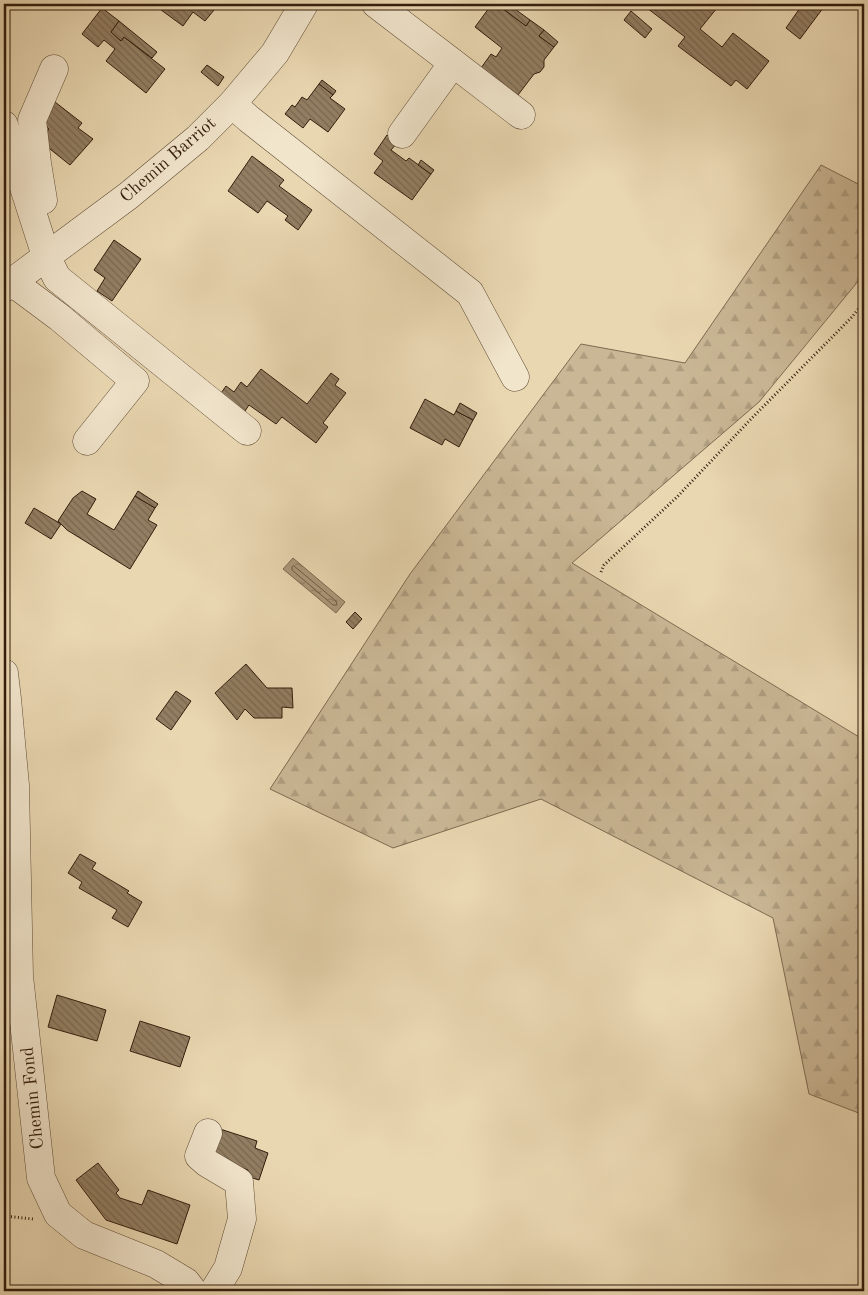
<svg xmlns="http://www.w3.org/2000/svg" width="868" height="1295" font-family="'Old Standard TT',serif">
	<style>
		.forest { fill: url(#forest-firs); stroke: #7e6a51 }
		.water { fill: url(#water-ripples); stroke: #7b674e }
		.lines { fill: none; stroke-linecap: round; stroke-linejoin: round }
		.shore { stroke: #6f5a43; stroke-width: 1 }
		.building { fill: url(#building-back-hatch); stroke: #331d0d }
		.minor-casing { stroke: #604c36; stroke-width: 29 }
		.path { stroke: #331d0d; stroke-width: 3; stroke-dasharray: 1 2.5; stroke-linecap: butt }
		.minor { stroke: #f1e5cc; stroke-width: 28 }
		.labels { text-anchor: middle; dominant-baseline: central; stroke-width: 4; stroke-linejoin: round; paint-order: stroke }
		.street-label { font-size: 18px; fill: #331d0d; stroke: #f1e5cc }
	</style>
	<defs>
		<pattern id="forest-firs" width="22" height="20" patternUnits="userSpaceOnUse" patternTransform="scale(1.25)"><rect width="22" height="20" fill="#cab795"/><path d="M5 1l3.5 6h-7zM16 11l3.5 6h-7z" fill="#ae9d7f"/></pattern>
		<pattern id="water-ripples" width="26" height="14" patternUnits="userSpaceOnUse" patternTransform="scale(1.25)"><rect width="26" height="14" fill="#ab9879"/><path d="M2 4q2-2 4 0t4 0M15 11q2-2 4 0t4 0" fill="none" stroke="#8c7b62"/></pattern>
		<pattern id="building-back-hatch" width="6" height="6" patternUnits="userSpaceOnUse" patternTransform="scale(1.25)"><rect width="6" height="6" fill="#927e62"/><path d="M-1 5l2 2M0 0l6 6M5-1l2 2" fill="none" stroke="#78674f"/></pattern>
	</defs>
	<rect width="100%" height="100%" fill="#e9d7b1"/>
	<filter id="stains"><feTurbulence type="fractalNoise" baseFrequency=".004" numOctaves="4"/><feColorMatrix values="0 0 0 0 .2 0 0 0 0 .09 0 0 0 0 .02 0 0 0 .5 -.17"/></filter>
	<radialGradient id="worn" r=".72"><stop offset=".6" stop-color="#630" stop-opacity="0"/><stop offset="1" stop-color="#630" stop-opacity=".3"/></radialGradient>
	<polygon class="forest" points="821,165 864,187 864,274 759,402 572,563 864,740 864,1115 809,1094 773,918 541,799 393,848 270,789 410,574 581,344 685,363"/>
	<polygon class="water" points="293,558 345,602 336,613 283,569"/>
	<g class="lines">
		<polygon class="shore" points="294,566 336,601 337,605 333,605 292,570 292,567"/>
	</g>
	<g class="building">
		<polygon points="153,4 219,4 205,21 193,12 183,26"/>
		<polygon points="492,4 499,4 498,5 526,26 530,20 544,30 539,36 554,47 544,60 544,67 540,72 534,74 518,95 481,68 491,54 496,57 502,48 475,27"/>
		<polygon points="499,4 508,4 530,20 526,26 498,5"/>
		<polygon points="651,4 711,4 717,8 700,29 722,47 733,33 769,61 747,89 736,80 731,86 678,46 685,37 647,8"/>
		<polygon points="794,4 826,4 800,39 786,28 800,8"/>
		<polygon points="102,8 119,21 111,32 121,41 124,37 165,69 146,93 106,61 115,49 104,40 98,47 82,34"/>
		<polygon points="631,11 652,29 645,38 624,20"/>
		<polygon points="119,21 157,52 152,58 124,37 121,41 111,32"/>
		<polygon points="544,30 558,42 554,47 539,36"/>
		<polygon points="207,65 224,77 218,86 201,72"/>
		<polygon points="322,80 336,91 333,95 319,84"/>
		<polygon points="319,84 333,95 330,98 345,109 328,132 310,119 303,128 285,114 292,105 295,107 302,97 307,100"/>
		<polygon points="55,102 82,123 78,128 93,139 70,165 40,141 49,129 40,122"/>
		<polygon points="387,135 397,143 391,150 406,161 409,158 431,174 412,200 374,173 383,161 374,154"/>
		<polygon points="252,156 284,180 279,186 312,210 298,230 285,220 288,216 267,201 258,213 228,191"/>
		<polygon points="421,160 434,170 431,174 418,165"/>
		<polygon points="114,240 141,259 112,301 97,291 105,278 94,270"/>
		<polygon points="261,369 307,404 331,373 339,379 335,385 346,393 323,423 328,427 316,443 282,417 276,424 249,405 243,414 219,396 226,386 234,392 241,382 247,387"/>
		<polygon points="425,399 454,415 456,411 473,420 459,447 445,439 442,445 410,428"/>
		<polygon points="460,403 477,413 473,420 456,411"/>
		<polygon points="82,491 96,499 87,514 114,530 135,496 155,508 148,520 157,525 130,569 67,530 58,521 73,498"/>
		<polygon points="138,491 158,504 155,508 135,496"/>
		<polygon points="34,508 61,524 51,539 25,523"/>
		<polygon points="355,612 362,619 353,629 346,622"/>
		<polygon points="246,664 267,688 292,688 293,708 282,707 282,718 254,718 245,709 237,720 215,693"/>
		<polygon points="176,691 191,701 171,730 156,719"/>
		<polygon points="80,854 96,863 92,869 129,891 127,893 142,902 128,927 112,918 117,910 79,888 82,882 68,873"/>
		<polygon points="57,995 106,1010 97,1041 48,1027"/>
		<polygon points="140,1021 190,1037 180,1067 130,1051"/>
		<polygon points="217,1128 257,1141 255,1148 268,1153 259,1180 246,1176 248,1170 208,1156"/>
		<polygon points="98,1163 119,1190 116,1193 120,1198 142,1205 148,1190 190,1205 177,1244 106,1220 76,1180"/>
	</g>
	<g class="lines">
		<defs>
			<g id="minor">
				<polyline points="376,4 521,115"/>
				<polyline points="232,104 249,119 470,293 515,377"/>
				<polyline points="4,125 46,256 57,278 247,431"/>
				<polyline points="402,134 453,63"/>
				<polyline points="43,200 37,163 32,120 54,69"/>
				<polyline points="12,282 59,317 135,381 87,441"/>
				<polyline points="4,288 128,196 198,138 232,104 275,53 304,4"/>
				<polyline points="4,673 7,699 15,785 19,976 41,1178 58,1214 84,1235 156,1264 186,1282 193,1291"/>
				<polyline points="208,1133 199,1156 207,1163 239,1182 242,1219 228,1268 214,1291"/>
			</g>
		</defs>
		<use href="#minor" class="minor-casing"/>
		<g class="path">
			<polyline points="601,572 604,565 677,497 752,418 852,317 864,302"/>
			<polyline points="4,1216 33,1219"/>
		</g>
		<use href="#minor" class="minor"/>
	</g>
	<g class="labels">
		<g class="street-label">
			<text transform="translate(168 160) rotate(-41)">Chemin Barriot</text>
			<text transform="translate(33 1098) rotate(-96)">Chemin Fond</text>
		</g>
	</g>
	<rect width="868" height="1295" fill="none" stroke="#e9d7b1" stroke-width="20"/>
	<rect x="5" y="5" width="858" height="1285" fill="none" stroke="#331d0d" stroke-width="2.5"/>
	<rect x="10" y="10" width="848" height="1275" fill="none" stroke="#331d0d"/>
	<rect width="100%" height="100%" filter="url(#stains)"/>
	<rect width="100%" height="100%" fill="url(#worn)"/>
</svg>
